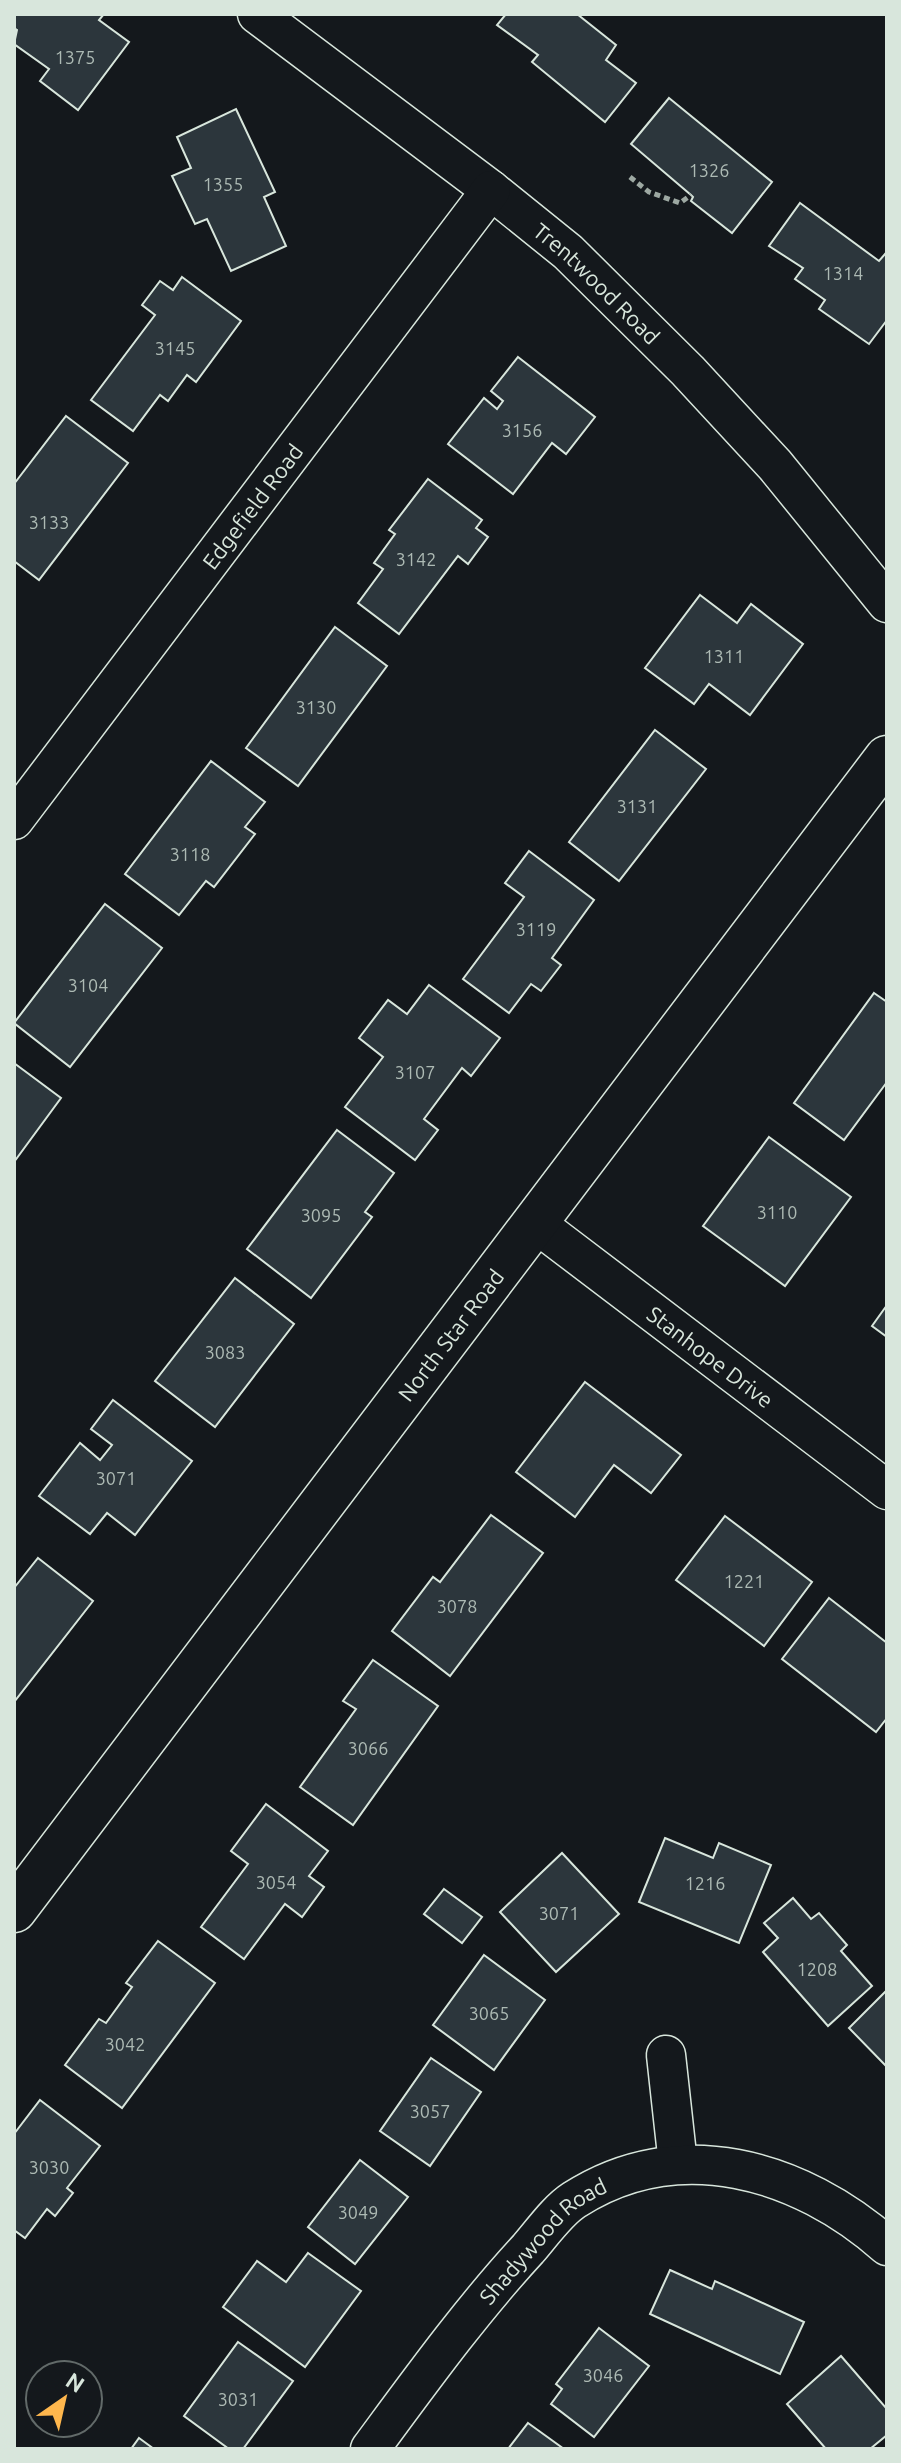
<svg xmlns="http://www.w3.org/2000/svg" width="901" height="2463" font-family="Ubuntu,sans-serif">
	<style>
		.building { fill: #2c363c; stroke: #d8e6dc; stroke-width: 2 }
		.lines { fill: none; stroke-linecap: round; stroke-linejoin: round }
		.minor-casing { stroke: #d8e6dc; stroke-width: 41 }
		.tertiary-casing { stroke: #d8e6dc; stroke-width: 47 }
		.path { stroke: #9da8a2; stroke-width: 5; stroke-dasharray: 6 4; stroke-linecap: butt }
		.minor { stroke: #14181c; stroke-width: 38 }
		.tertiary { stroke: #14181c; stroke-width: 44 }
		.labels { text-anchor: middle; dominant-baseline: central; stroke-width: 6; stroke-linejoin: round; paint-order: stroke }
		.number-label { font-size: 18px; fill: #adbab4 }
		.street-label { font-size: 22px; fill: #d8e6dc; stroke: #14181c }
	</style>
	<rect width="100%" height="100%" fill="#14181c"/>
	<g class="building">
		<polygon points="14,14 104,14 99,20 129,42 78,110 40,81 49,69 14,44 17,30 14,28"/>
		<polygon points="506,14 577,14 616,45 606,60 636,83 605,122 532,62 538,55 497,25"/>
		<polygon points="669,98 772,182 732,233 691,201 693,197 691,195 631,144"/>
		<polygon points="236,109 275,192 264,197 286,246 231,271 207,219 195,224 172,176 191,168 177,137"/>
		<polygon points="800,203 879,261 885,254 887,256 887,320 869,344 819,309 825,300 795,279 803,268 769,246"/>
		<polygon points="182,277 241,321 196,382 187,375 168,401 160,395 133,431 91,400 155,315 142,305 160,281 173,290"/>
		<polygon points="518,357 595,417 566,454 552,443 513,494 448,444 484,398 497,409 503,401 491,391"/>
		<polygon points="66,416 128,463 39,580 14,561 14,484"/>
		<polygon points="428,479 482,520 476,528 488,537 468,564 458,556 399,634 358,603 383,569 374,563 395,534 389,530"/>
		<polygon points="700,595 737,623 751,604 803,644 750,715 709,684 694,704 645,668"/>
		<polygon points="335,627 387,666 298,786 246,748"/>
		<polygon points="655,730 706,769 619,881 569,842"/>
		<polygon points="211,761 265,802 245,827 255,834 214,887 206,881 179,915 125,874"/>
		<polygon points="529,851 594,900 552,958 561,965 541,991 531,984 509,1013 463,979 524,897 505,883"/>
		<polygon points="105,904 162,948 70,1067 14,1023"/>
		<polygon points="429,985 500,1038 471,1076 462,1068 424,1119 438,1130 415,1160 345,1107 383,1057 359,1038 388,1000 407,1014"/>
		<polygon points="874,993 887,1002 887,1082 844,1140 794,1103"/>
		<polygon points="14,1063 61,1098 14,1162"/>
		<polygon points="337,1130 394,1173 365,1212 372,1217 311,1298 247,1249"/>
		<polygon points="769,1137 851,1197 785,1286 703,1226"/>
		<polygon points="235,1278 294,1324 215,1427 155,1381"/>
		<polygon points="887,1305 887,1337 872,1326"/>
		<polygon points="585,1382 681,1455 651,1493 614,1465 575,1517 516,1472"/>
		<polygon points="113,1400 192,1461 135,1535 107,1513 90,1534 39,1496 80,1443 100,1460 112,1445 91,1429"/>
		<polygon points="491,1515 543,1553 450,1676 392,1631 433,1577 440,1582"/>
		<polygon points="725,1516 812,1582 764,1646 676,1580"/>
		<polygon points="38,1558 93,1601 14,1702 14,1588"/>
		<polygon points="829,1598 887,1643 887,1718 876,1732 782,1659"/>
		<polygon points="373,1660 438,1706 353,1825 300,1787 356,1709 343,1701"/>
		<polygon points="266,1804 328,1851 309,1876 324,1887 302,1917 285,1904 244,1959 201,1927 248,1864 231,1851"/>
		<polygon points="665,1838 713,1858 719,1843 771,1865 739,1943 639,1902"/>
		<polygon points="562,1853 619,1914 556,1972 500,1912"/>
		<polygon points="444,1889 482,1917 462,1943 424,1914"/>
		<polygon points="793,1898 811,1919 819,1913 847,1945 841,1951 872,1986 828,2026 763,1952 778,1938 764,1923"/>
		<polygon points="158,1941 215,1983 122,2108 65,2065 99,2019 106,2023 132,1987 126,1983"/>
		<polygon points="484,1955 545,2000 494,2070 433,2025"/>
		<polygon points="887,1990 887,2067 849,2028"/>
		<polygon points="431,2058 481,2092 430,2166 380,2131"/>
		<polygon points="40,2100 100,2146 67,2188 73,2193 55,2216 47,2209 25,2238 14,2230 14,2134"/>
		<polygon points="360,2160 408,2197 355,2264 308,2227"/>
		<polygon points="308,2253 361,2291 305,2367 223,2307 257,2261 286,2282"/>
		<polygon points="670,2270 712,2289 715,2281 804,2322 780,2374 650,2314"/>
		<polygon points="599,2328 649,2366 594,2437 551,2404 562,2389 556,2384"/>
		<polygon points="238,2342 293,2381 243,2449 229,2449 184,2416"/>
		<polygon points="841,2356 887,2409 887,2435 870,2449 826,2449 787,2404"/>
		<polygon points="528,2423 564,2449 508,2449"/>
		<polygon points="139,2438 154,2449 131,2449"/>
	</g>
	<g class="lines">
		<defs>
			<g id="minor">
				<path id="s1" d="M 257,14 L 491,190 L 568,252 L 688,371 L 775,465 L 887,603"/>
				<path id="s2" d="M 14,820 L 491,190"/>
				<path id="s3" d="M 534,1222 L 887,1490"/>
				<polyline points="666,2055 678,2164"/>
				<path id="s4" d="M 370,2449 C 421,2380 470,2312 528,2249 C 542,2233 557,2211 574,2200 C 678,2133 800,2169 887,2246"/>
			</g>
			<g id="tertiary">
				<path id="s5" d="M 14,1910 L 887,758"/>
			</g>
		</defs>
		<use href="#minor" class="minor-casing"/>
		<use href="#tertiary" class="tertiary-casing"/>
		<polyline class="path" points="630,177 649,192 680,203 691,195"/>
		<use href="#minor" class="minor"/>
		<use href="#tertiary" class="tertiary"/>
	</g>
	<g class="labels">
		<g class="number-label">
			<text x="75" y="57">1375</text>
			<text x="709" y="170">1326</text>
			<text x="223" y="184">1355</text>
			<text x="843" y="273">1314</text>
			<text x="175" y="348">3145</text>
			<text x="522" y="430">3156</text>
			<text x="49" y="522">3133</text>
			<text x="416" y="559">3142</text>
			<text x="724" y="656">1311</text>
			<text x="316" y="707">3130</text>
			<text x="637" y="806">3131</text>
			<text x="190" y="854">3118</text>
			<text x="536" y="929">3119</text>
			<text x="88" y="985">3104</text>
			<text x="415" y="1072">3107</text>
			<text x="777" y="1212">3110</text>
			<text x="321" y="1215">3095</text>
			<text x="225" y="1352">3083</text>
			<text x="116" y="1478">3071</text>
			<text x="744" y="1581">1221</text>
			<text x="457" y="1606">3078</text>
			<text x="368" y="1748">3066</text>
			<text x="276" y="1882">3054</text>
			<text x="705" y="1883">1216</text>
			<text x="559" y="1913">3071</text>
			<text x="817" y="1969">1208</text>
			<text x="489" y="2013">3065</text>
			<text x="125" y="2044">3042</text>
			<text x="430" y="2111">3057</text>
			<text x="49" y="2167">3030</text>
			<text x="358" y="2212">3049</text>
			<text x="603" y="2375">3046</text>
			<text x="238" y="2399">3031</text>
		</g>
		<g class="street-label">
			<text stroke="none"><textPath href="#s1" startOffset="434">Trentwood Road</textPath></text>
			<text stroke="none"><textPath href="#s2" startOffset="394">Edgefield Road</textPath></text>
			<text stroke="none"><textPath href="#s5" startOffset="722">North Star Road</textPath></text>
			<text stroke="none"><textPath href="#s3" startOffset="222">Stanhope Drive</textPath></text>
			<text stroke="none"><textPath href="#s4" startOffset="272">Shadywood Road</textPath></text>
		</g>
	</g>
	<rect width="901" height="2463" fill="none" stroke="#d8e6dc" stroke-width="32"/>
	<g transform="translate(64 2399) rotate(34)"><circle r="38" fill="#14181c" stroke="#626a69" stroke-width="2"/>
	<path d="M0-6L14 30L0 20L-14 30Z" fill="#ffb74d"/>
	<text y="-12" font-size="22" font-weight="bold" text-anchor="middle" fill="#d8e6dc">N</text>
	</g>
</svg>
